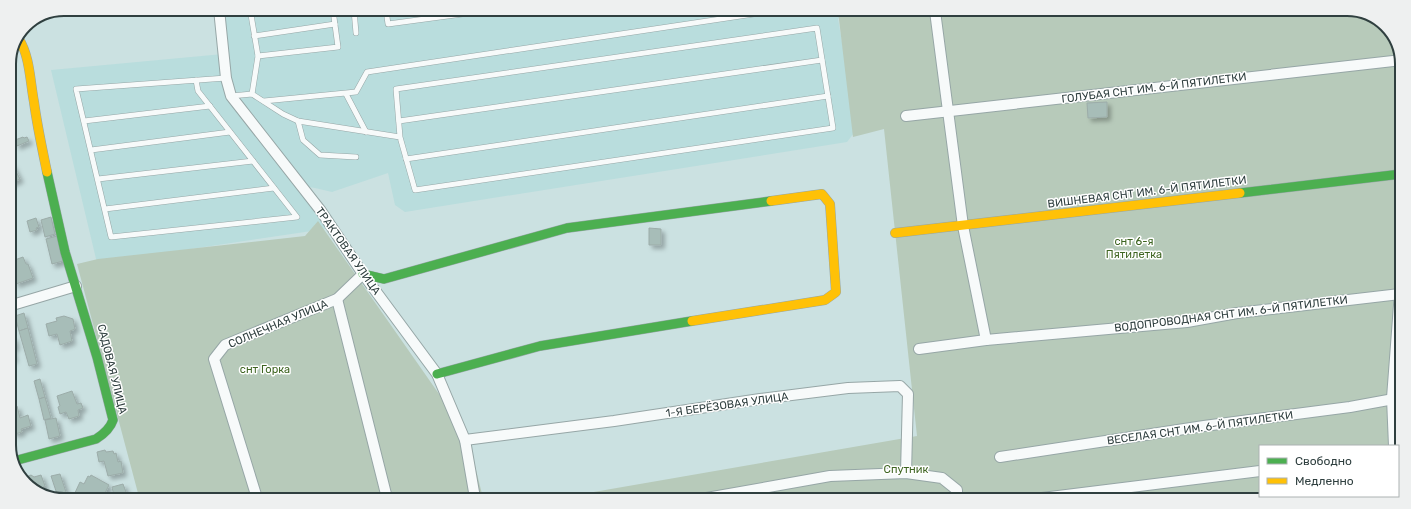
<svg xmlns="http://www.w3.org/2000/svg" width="1411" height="509" font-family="Rubik,sans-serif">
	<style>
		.built { fill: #b9dddd }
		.green { fill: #b7caba }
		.building { fill: #a7bdb8; stroke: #9caca9; filter: url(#shadow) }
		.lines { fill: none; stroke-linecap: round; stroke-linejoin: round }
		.lane-casing { stroke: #96a6a6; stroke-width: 6 }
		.street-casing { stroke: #96a6a6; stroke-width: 12 }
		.fast-casing { stroke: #96a6a6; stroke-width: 10 }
		.slow-casing { stroke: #96a6a6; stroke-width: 10 }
		.path { stroke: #b9c1c1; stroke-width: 2; stroke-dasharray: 2 3; stroke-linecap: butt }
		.lane { stroke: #f7fafa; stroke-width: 5 }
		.street { stroke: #f7fafa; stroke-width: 10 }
		.fast { stroke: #4caf50; stroke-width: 9 }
		.slow { stroke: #ffc107; stroke-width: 9 }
		.labels { text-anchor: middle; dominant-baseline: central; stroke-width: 3; stroke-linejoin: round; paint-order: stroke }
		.street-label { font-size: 11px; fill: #2f3f3f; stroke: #fff }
		.park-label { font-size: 11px; fill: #3d6420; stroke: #fff }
		.rim { fill: none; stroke: #2f3f3f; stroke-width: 2 }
	</style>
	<defs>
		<filter id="shadow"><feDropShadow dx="3.5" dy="3.5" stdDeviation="2" flood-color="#0004"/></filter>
	</defs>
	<rect width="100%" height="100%" fill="#cbe1e1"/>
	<polygon class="built" points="219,9 844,11 838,19 857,129 847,142 405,212 395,205 388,173 332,192 315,188 302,186 332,228 97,263 51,70 223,54"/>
	<g class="green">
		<polygon points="838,11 1365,12 1391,31 1402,60 1399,463 1398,465 1398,446 1260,446 1260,496 1359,496 1348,500 559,498 917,436 884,129 853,137"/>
		<polygon points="318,221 467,434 483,498 139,497 77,264 98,259 305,236"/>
	</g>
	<g class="building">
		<polygon points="1107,102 1107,117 1088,118 1087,103"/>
		<polygon points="23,137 24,138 27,137 29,141 17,146 15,140"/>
		<polygon points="12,164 20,179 9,184 9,166"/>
		<polygon points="51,217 55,234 45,237 41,220"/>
		<polygon points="36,218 39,227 36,228 37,230 30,232 27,221"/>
		<polygon points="649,228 661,229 661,245 649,245"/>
		<polygon points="57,236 63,261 52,264 46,239"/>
		<polygon points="23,257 26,264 28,264 33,278 16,284 12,272 9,275 9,262"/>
		<polygon points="24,313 28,328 19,331 15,316"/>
		<polygon points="64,316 73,319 75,329 70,331 72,341 60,345 57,334 49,336 46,324 57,321 56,318"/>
		<polygon points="28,328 37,364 29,366 19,331"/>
		<polygon points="14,337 16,347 12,348 14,359 9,360 9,338"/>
		<polygon points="40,379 45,397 39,399 34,381"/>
		<polygon points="72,391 77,404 81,403 83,408 78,410 79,416 69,419 66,412 60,414 58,407 60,406 57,396"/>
		<polygon points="45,397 51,418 44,420 39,399"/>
		<polygon points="17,406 20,418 28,415 31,426 21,429 22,432 15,434 14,430 9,431 9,409"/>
		<polygon points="56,418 60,436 49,439 45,420"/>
		<polygon points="105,450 106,452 113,451 114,454 116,453 118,462 121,461 123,473 108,476 104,461 99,462 97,452"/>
		<polygon points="60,474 67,495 58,497 51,476"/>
		<polygon points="31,475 34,477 41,475 45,486 43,487 46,497 22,480 22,479"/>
		<polygon points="91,475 109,485 103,497 73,497 80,482 84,484 88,476 90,477"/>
		<polygon points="123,484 126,492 114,496 112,487"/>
	</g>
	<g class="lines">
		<defs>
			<g id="lane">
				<polyline points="250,9 258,56 252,94"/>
				<polyline points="354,10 356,33"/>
				<polyline points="386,10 388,24 492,10"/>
				<polyline points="254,36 335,24"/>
				<polyline points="258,56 338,47 333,10"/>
				<polyline points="196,80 198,91 297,217 111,237 76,89 226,78"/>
				<polyline points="346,94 366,132"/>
				<polyline points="231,96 252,94 283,114 298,121 400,137 415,190 833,128 817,28 396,89 400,137"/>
				<polyline points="264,101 356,92 367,72 774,11"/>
				<polyline points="84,121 210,106"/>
				<polyline points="298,121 303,140 320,155 356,157"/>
				<polyline points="399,121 822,60"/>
				<polyline points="91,150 230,132"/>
				<polyline points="406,159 828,96"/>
				<polyline points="98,179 253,161"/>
				<polyline points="105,209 274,188"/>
			</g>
			<g id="street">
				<polyline points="219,9 226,78 231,96 321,211 363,274 437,374 465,440 475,498"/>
				<polyline points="935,11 963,226 986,340"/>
				<polyline points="906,116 1402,60"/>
				<polyline points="337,299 387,498"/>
				<polyline points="9,306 76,286"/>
				<polyline points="919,349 986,340 1187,322 1237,313 1400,294"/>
				<polyline points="465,440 614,421 760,399 848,388 900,386 908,394 906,473"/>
				<polyline points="1394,446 1392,398 1400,292"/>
				<polyline points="1000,457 1204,426 1350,407 1399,398"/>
				<polyline points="257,498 214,359 225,345 337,299 363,274"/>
				<polyline points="701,499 830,476 906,473 942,478 957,490 957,499"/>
				<polyline points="1034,499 1260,471"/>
			</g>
			<g id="fast">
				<polyline points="1240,193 1401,174"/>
				<polyline points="363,274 384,279 567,228 771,201"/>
				<polyline points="437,374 540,346 692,321"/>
				<path d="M 14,461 L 96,439 C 104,434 110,429 113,420 L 97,357 L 65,252 L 47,172"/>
			</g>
			<g id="slow">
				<path d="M 19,39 C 30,57 30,81 34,102 C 37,125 42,148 47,172"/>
				<polyline points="895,233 1240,193"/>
				<polyline points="692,321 825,300 836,292 830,204 822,194 771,201"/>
			</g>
		</defs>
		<use href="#lane" class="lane-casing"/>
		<use href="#street" class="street-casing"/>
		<use href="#fast" class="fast-casing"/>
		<use href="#slow" class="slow-casing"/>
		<g class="path">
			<polyline points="1397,283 1401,248"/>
			<polyline points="1398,455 1399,463"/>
			<polyline points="999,499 1025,496"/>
		</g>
		<use href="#lane" class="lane"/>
		<use href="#street" class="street"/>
		<use href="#fast" class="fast"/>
		<use href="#slow" class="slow"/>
	</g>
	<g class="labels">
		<g class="street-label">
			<text transform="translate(1154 88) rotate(-7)">ГОЛУБАЯ СНТ ИМ. 6-Й ПЯТИЛЕТКИ</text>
			<text transform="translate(1147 192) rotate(-7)">ВИШНЕВАЯ СНТ ИМ. 6-Й ПЯТИЛЕТКИ</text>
			<text transform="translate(348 251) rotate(55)">ТРАКТОВАЯ УЛИЦА</text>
			<text transform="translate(1231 314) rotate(-7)">ВОДОПРОВОДНАЯ СНТ ИМ. 6-Й ПЯТИЛЕТКИ</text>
			<text transform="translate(278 324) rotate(-23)">СОЛНЕЧНАЯ УЛИЦА</text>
			<text transform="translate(112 369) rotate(76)">САДОВАЯ УЛИЦА</text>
			<text transform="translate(727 405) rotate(-8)">1-Я БЕРЁЗОВАЯ УЛИЦА</text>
			<text transform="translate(1200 428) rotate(-8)">ВЕСЕЛАЯ СНТ ИМ. 6-Й ПЯТИЛЕТКИ</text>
		</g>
		<g class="park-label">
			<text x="1134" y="241">снт 6-я<tspan x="1134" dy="13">Пятилетка</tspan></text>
			<text x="265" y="369">снт Горка</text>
			<text x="906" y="469">Спутник</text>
		</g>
	</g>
	<path d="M0 0H1411V509H0ZM64 16H1347A48 48 0 0 1 1395 64V445A48 48 0 0 1 1347 493H64A48 48 0 0 1 16 445V64A48 48 0 0 1 64 16Z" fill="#eef0f0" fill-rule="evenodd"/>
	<path class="rim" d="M64 16H1347A48 48 0 0 1 1395 64V445A48 48 0 0 1 1347 493H64A48 48 0 0 1 16 445V64A48 48 0 0 1 64 16Z"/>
	<rect x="1259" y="445" width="140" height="52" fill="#ffffff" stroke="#acb2b2"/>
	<rect x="1267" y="458" width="20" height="6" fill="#4caf50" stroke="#acb2b2"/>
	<text x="1295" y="465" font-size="12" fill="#2f3f3f">Свободно</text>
	<rect x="1267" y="478" width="20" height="6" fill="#ffc107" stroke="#acb2b2"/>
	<text x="1295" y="485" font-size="12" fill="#2f3f3f">Медленно</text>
</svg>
